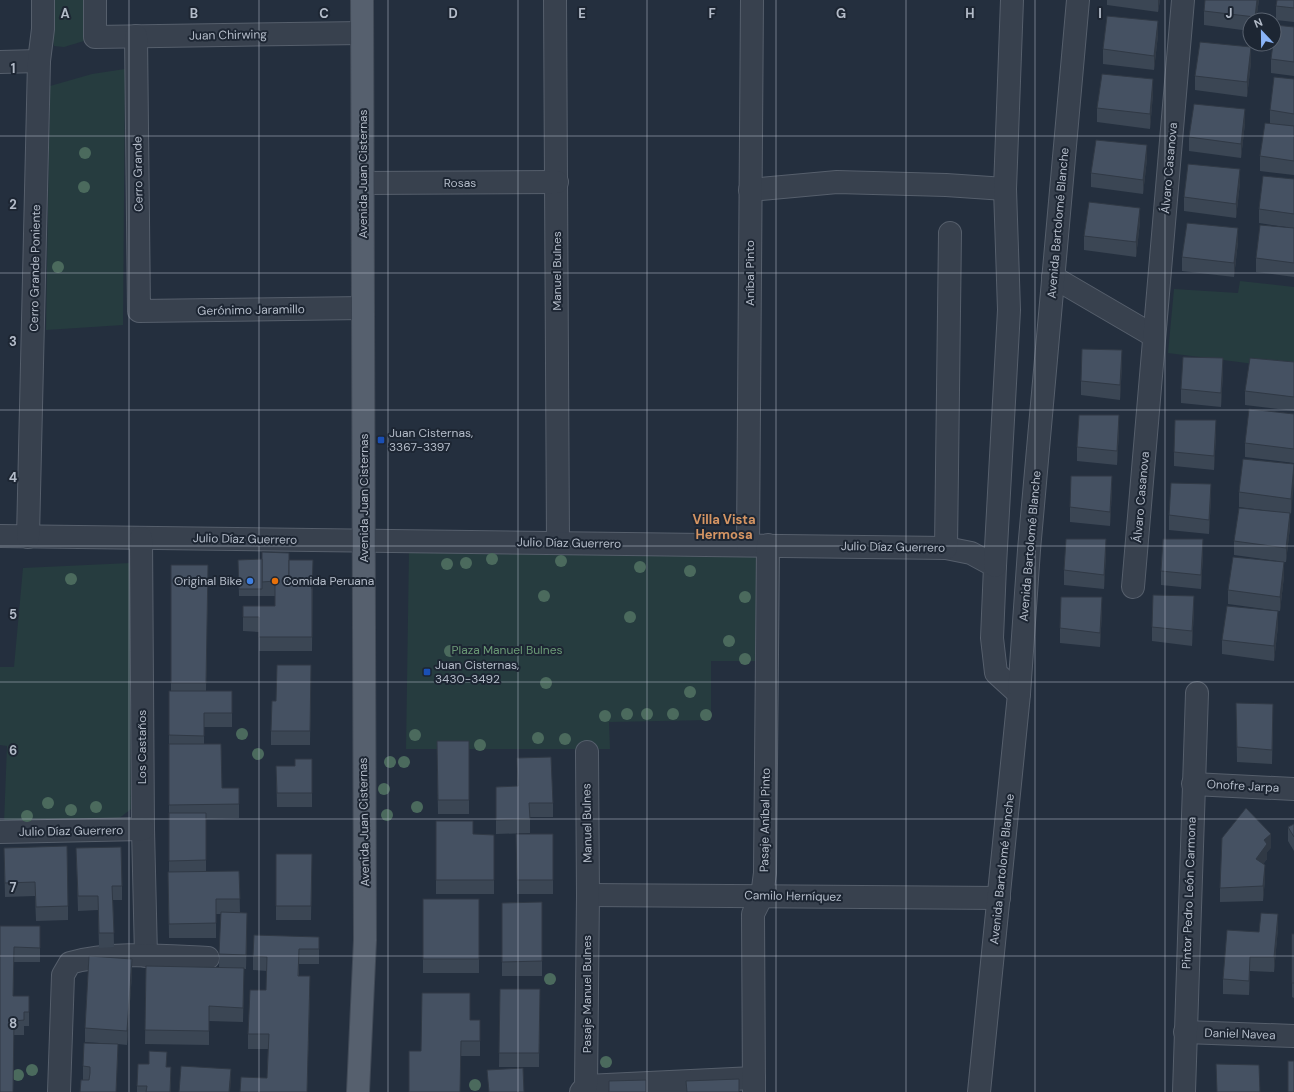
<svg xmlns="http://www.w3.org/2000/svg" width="1294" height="1092" font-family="'DM Sans',sans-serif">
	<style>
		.green { fill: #263c3f }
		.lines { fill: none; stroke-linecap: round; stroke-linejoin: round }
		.minor-casing { stroke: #565f6c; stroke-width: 24 }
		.major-casing { stroke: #414a57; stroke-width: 24 }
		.minor { stroke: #38414e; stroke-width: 22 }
		.major { stroke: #56606e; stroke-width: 22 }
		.tree { fill: #4b6a5d }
		.wall { fill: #3b4654 }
		.shaded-wall { fill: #303945 }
		.building { fill: #455162; stroke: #303945 }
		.grid { fill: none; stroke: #b4bcc9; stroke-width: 1; stroke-opacity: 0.55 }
		.transit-dot { fill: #1a4fb4; stroke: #1d2633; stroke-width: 1.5 }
		.shop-dot { fill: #3f7fe0; stroke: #1d2633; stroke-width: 1.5 }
		.food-dot { fill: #e8710a; stroke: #1d2633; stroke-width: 1.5 }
		.labels { text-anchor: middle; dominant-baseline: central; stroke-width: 4; stroke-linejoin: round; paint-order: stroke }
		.street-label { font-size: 12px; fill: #b4bcc9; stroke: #1d2633 }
		.poi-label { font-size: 12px; fill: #b4bcc9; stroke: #1d2633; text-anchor: start }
		.park-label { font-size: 12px; fill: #6b9a76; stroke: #1d2633 }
		.neighbourhood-label { font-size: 13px; font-weight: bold; fill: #d59563; stroke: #1d2633 }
		.grid-label { font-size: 13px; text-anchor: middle; font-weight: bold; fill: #b4bcc9; stroke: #1d2633; stroke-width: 4; stroke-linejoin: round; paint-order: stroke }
	</style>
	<rect width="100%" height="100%" fill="#242f3e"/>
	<g class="green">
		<polygon points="51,0 84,0 84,41 64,47 54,46 51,26"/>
		<polygon points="125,69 123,325 46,330 50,86 92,74"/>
		<polygon points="1240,281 1294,287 1294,369 1168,353 1174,289 1238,293"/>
		<polygon points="409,550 758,553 756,661 711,661 711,720 609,722 610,749 406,749"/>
		<polygon points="130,563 131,809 113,823 4,823 7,746 0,745 0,667 14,667 23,568"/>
	</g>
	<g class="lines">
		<defs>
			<g id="minor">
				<polyline points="95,0 95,37 362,33"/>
				<polyline points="555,0 558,543"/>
				<polyline points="136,36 139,311 363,308"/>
				<polyline points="0,62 39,61"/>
				<polyline points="364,183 557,182"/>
				<polyline points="750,190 837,182 946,185 1005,189"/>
				<polyline points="1053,277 1154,336"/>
				<polyline points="0,536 946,548 971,553 995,566 992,638 996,673 1019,694"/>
				<polyline points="28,537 39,61 43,29 43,0"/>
				<polyline points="141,538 143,829 146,956"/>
				<polyline points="748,545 752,0"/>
				<polyline points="946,548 950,233"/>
				<polyline points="995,566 1009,310 1005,189 1012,0"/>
				<polyline points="1133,587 1183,0"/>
				<polyline points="1193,784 1294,789"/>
				<polyline points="0,832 143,829"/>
				<polyline points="588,895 999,898"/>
				<polyline points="1185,1032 1294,1036"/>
				<polyline points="586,1086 754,1078"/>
				<path d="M 59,1092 L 63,975 L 70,963 C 113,951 163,956 208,958"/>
				<polyline points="581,1092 586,1086 588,895 587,752"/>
				<polyline points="754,1092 753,914 762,896 765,873 768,545"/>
				<polyline points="979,1092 1019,694 1029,550 1078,0"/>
				<polyline points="1184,1092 1197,693"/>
			</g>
			<polyline id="major" points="358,1092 365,940 362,0"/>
		</defs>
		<use href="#minor" class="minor-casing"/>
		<use href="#major" class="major-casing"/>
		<use href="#minor" class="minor"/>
		<use href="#major" class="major"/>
	</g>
	<g class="tree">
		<circle cx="85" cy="153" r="6"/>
		<circle cx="84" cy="187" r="6"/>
		<circle cx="58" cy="267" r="6"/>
		<circle cx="492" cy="559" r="6"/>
		<circle cx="561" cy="561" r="6"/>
		<circle cx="466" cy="563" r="6"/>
		<circle cx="447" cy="564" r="6"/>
		<circle cx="640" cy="567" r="6"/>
		<circle cx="690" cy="571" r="6"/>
		<circle cx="71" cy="579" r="6"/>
		<circle cx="544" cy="596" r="6"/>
		<circle cx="745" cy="597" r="6"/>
		<circle cx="630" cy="617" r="6"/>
		<circle cx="729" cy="641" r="6"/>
		<circle cx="450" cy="651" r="6"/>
		<circle cx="745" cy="659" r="6"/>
		<circle cx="546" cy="683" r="6"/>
		<circle cx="690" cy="692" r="6"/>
		<circle cx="627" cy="714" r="6"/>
		<circle cx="647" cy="714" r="6"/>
		<circle cx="673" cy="714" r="6"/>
		<circle cx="706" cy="715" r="6"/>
		<circle cx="605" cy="716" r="6"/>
		<circle cx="242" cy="734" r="6"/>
		<circle cx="415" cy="735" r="6"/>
		<circle cx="538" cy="738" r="6"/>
		<circle cx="565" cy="739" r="6"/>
		<circle cx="480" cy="745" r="6"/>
		<circle cx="258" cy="754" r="6"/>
		<circle cx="390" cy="762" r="6"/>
		<circle cx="404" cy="762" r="6"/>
		<circle cx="384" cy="789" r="6"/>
		<circle cx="48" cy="803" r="6"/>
		<circle cx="96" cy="807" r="6"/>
		<circle cx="417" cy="807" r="6"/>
		<circle cx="71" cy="810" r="6"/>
		<circle cx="387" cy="815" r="6"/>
		<circle cx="27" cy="816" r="6"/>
		<circle cx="550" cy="979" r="6"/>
		<circle cx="606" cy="1062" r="6"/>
		<circle cx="32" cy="1070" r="6"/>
		<circle cx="18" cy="1075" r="6"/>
		<circle cx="475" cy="1085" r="6"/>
	</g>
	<g class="wall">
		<polygon points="1107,0 1160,0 1158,12 1107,5"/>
		<polygon points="1259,0 1256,20 1250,20 1250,31 1204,25 1204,11"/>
		<polygon points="1294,0 1294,22 1276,20 1276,6"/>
		<polygon points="1294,27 1294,76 1271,73 1271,59"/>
		<polygon points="1158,35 1154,70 1103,64 1103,49"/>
		<polygon points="1251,62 1247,97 1195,90 1195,76"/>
		<polygon points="1294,79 1294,175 1260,171 1260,156 1270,124 1270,110"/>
		<polygon points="1153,94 1150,129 1097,122 1097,108"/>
		<polygon points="1245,123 1241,158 1189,151 1189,137"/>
		<polygon points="1147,159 1143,194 1091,187 1091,173"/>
		<polygon points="1294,179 1294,277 1256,272 1256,258 1286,227 1259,223 1259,209"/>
		<polygon points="1240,183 1236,218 1184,211 1184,197"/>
		<polygon points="1140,222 1136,257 1084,250 1084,236"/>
		<polygon points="1238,242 1234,277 1182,271 1182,257"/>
		<polygon points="1294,362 1294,411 1245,405 1245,391"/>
		<polygon points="1122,364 1120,400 1081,395 1081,381"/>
		<polygon points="1223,372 1221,407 1181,403 1181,389"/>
		<polygon points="1294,414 1294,463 1245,457 1245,443"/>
		<polygon points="1119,430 1117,465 1077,461 1077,447"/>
		<polygon points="1216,434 1214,470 1174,466 1174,452"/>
		<polygon points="1294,464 1291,514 1290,513 1290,527 1286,562 1284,562 1284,576 1280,611 1228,604 1228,590 1277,561 1234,555 1234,541 1277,512 1239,507 1239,492"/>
		<polygon points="1112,490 1110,526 1070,522 1070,507"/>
		<polygon points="1211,498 1209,534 1169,530 1169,515"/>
		<polygon points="1106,553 1104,589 1064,585 1064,570"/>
		<polygon points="1203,554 1201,589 1161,585 1161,571"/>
		<polygon points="238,560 313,560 312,651 259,651 259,632 243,631 243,606 275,606 275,596 239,596"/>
		<polygon points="171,565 208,565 206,691 232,713 232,727 204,727 204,744 222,788 239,788 239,818 206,819 206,872 239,871 240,913 247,928 246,969 244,969 243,1022 209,1021 209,1045 145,1044 146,966 219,967 221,914 216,914 216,938 169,938 168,872 169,872 169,735 171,691"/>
		<polygon points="1194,610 1192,646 1152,641 1152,627"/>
		<polygon points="1102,611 1100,647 1060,643 1060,628"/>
		<polygon points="1278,626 1274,661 1222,654 1222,640"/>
		<polygon points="311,665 310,745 271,745 271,731"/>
		<polygon points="1236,703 1273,719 1272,764 1237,762"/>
		<polygon points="437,741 469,741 469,814 438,814"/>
		<polygon points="517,758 553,803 553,817 530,817 530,833 496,834 496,787 517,786"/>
		<polygon points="295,759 312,759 312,807 277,807 276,766 295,766"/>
		<polygon points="436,821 473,834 494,835 494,894 436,894"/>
		<polygon points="1294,824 1294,851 1288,841 1288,827"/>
		<polygon points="516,834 553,834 553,894 517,894"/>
		<polygon points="4,848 68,906 68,920 36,921 35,896 5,897"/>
		<polygon points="76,848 122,886 122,900 113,900 114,947 99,948 98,910 78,911"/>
		<polygon points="1271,848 1267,852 1267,859 1263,864 1265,879 1263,901 1220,902 1220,888"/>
		<polygon points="276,854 312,854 311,920 276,920"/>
		<rect x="423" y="899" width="56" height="74"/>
		<polygon points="542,902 542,976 502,976 502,903"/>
		<polygon points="0,926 40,926 40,962 14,962 13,996 29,996 29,1026 24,1026 24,1035 14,1035 13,1092 0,1092"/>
		<polygon points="1278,928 1274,972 1250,971 1249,995 1223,994 1223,979"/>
		<polygon points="1292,934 1294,934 1294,998 1292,997"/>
		<polygon points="319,937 319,964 299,964 299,976 310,991 307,1092 240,1092 267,1078 268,1049 248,1049 248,1034 266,990 267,971 253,970 253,956"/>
		<polygon points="132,973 127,1045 118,1044 116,1092 83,1080 83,1066 113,1044 85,1042 85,1028"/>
		<polygon points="500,989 540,989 539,1067 499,1067"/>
		<polygon points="470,1020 480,1020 480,1056 461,1056 421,1051"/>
		<polygon points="167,1067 171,1081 171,1092 137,1092 137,1086"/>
	</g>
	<g class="shaded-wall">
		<polygon points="1158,0 1160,0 1158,12"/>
		<polygon points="1257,0 1259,0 1256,20 1255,20"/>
		<polygon points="1158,21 1158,35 1154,70 1154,56"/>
		<polygon points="1251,47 1251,62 1247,97 1247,82"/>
		<polygon points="1153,79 1153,94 1150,129 1150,114"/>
		<polygon points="1245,109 1245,123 1241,158 1241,144"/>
		<polygon points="1147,145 1147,159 1143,194 1143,180"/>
		<polygon points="1240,169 1240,183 1236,218 1236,204"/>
		<polygon points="1140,208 1140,222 1136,257 1136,242"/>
		<polygon points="1238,228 1238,242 1234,277 1234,263"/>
		<polygon points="1122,350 1122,364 1120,400 1120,385"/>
		<polygon points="1223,358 1223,372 1221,407 1221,393"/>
		<polygon points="1119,415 1119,430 1117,465 1117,451"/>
		<polygon points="1216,420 1216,434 1214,470 1214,456"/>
		<polygon points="1294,470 1294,484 1291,514 1291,499"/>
		<polygon points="1112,476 1112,490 1110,526 1110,512"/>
		<polygon points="1211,484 1211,498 1209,534 1209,520"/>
		<polygon points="1290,513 1290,527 1286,562 1286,548"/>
		<polygon points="1106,539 1106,553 1104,589 1104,575"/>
		<polygon points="1203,539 1203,554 1201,589 1201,575"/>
		<polygon points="1284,562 1284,576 1280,611 1280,597"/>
		<polygon points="1194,596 1194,610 1192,646 1192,631"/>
		<polygon points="1102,597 1102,611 1100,647 1100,633"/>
		<polygon points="1278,611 1278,626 1274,661 1274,646"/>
		<polygon points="1271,834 1271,848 1267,852 1267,859 1256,873 1256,859 1264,840"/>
		<polygon points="1265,865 1265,879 1263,901 1263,886"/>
		<polygon points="247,913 247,928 246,969 246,955"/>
		<polygon points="1278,914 1278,928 1274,972 1274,957"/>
		<polygon points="1250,957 1250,971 1249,995 1249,981"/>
		<polygon points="132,959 132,973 127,1045 127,1031"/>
		<polygon points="244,968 244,982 243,1022 243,1008"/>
		<polygon points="310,976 310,991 307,1092"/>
		<polygon points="118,1044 118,1058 116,1092"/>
		<polygon points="171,1067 171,1092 170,1092"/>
		<polygon points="231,1069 231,1083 230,1092 229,1092"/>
	</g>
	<g class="building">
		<polygon points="1205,0 1257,0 1255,17 1204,11"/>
		<polygon points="1277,0 1294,0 1294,8 1276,6"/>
		<polygon points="1107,16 1158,21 1154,56 1103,49"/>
		<polygon points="1275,25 1294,27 1294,62 1271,59 1273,44 1274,44 1274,35"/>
		<polygon points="1200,42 1251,47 1247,82 1195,76"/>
		<polygon points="1102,74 1153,79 1150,114 1097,108"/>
		<polygon points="1274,77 1294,79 1294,114 1270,110"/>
		<polygon points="1194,104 1245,109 1241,144 1189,137"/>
		<polygon points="1265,123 1294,126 1294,161 1260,156"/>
		<polygon points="1096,140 1147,145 1143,180 1091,173"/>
		<polygon points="1188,164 1240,169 1236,204 1184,197"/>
		<polygon points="1263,176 1294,179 1294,214 1259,209"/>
		<polygon points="1089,202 1140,208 1136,242 1084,236"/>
		<polygon points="1187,223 1238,228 1234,263 1182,257"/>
		<polygon points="1260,225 1294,228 1294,263 1256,258"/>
		<polygon points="1082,349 1122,350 1120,385 1081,381"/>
		<polygon points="1183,357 1223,358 1221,393 1181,389"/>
		<polygon points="1250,358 1294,362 1294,397 1245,391"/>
		<polygon points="1249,409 1294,414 1294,449 1245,443"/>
		<polygon points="1079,415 1119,415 1117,451 1077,447"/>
		<polygon points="1175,420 1216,420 1214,456 1174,452"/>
		<polygon points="1243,459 1294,464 1291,499 1239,492"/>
		<polygon points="1071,476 1112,476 1110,512 1070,507"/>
		<polygon points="1171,483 1211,484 1209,520 1169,515"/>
		<polygon points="1239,508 1290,513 1286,548 1234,541"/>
		<polygon points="1066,539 1106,539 1104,575 1064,570"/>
		<polygon points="1163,539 1203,539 1201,575 1161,571"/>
		<polygon points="262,552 289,553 289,581 312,582 312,637 259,637 259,617 243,617 243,606 275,606 275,581 262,582"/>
		<polygon points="1233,557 1284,562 1280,597 1228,590"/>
		<polygon points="262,559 262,589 239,589 238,560"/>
		<polygon points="289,560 313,560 312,589 312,582 289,581"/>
		<polygon points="171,565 208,565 206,683 171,683"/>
		<polygon points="1153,595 1194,596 1192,631 1152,627"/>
		<polygon points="1061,597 1102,597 1100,633 1060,628"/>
		<polygon points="1227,606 1278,611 1274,646 1222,640"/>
		<polygon points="277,665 311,665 310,731 271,731 272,701 276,701"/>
		<polygon points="169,691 232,691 232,713 204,713 204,736 169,735"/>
		<polygon points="1236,703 1273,704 1272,750 1237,747"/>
		<polygon points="437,741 469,741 469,800 438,800"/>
		<polygon points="169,744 221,744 222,788 239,788 239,804 169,805"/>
		<polygon points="551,757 553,803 529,803 530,819 496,820 496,787 518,786 517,758"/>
		<polygon points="295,759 312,759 312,793 277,793 276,766 295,766"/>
		<polygon points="1246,808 1271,834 1264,840 1267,844 1256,859 1265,865 1263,886 1220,888 1222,838"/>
		<polygon points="169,813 206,813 206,860 169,861"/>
		<polygon points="436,821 473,821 473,834 494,835 494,880 436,880"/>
		<polygon points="1294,824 1294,837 1288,827"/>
		<polygon points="516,834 553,834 553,880 517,880"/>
		<polygon points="67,846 68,906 36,907 35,882 5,883 4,848"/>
		<polygon points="121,847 122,886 112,886 114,933 99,933 98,896 78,896 76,848"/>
		<polygon points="276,854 312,854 311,906 276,906"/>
		<polygon points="239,871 240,899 216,899 216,923 169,924 168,872"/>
		<rect x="423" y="899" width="56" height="60"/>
		<polygon points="542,902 542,961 502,962 502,903"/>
		<polygon points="221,912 247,913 246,955 219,954"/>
		<polygon points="1261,913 1278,914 1274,957 1250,957 1249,981 1223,979 1227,930 1259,932"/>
		<polygon points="0,926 40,926 40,948 14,947 13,996 29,996 29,1012 24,1012 24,1020 14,1021 13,1092 0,1092"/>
		<rect x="1292" y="934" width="2" height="49"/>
		<polygon points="254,935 319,937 319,949 299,949 298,976 310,976 307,1092 240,1092 241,1077 267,1078 269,1034 248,1034 250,990 266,990 267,957 253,956"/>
		<polygon points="89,956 132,959 127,1031 85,1028"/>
		<polygon points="146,966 244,968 243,1008 209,1006 209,1031 145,1030"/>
		<polygon points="500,989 540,989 539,1053 499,1053"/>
		<polygon points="422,993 470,993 470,1020 480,1020 480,1041 461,1041 460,1092 409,1092 409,1051 421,1051"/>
		<polygon points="84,1043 118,1044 116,1092 80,1092 81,1080 89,1080 90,1073 90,1067 83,1066"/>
		<polygon points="149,1051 167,1052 166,1067 171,1067 170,1092 146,1092 147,1086 137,1086 138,1064 149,1064"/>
		<rect x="1288" y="1061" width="6" height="31"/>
		<polygon points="1216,1064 1259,1065 1260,1092 1217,1092"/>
		<polygon points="181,1066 231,1069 229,1092 179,1092"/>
		<polygon points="523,1068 524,1092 489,1092 487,1070"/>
		<polygon points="739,1079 739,1092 687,1092 686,1081"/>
		<polygon points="646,1080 646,1092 609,1092 609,1081"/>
	</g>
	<path class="grid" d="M 129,0 L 129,1092M 259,0 L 259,1092M 388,0 L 388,1092M 518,0 L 518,1092M 647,0 L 647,1092M 776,0 L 776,1092M 906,0 L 906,1092M 1035,0 L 1035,1092M 1165,0 L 1165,1092M 0,136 L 1294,136M 0,273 L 1294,273M 0,410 L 1294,410M 0,546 L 1294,546M 0,682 L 1294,682M 0,819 L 1294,819M 0,956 L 1294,956"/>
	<g class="transit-dot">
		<rect x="377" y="436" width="8" height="8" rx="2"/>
		<rect x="423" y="668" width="8" height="8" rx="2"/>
	</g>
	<circle class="shop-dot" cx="250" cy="581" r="4"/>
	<circle class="food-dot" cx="275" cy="581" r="4"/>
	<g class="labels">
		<g class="street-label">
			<text transform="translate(228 35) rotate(-1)">Juan Chirwing</text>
			<text transform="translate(1169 168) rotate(-85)">Álvaro Casanova</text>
			<text transform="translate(138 174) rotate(-91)">Cerro Grande</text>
			<text transform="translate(363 174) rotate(-90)">Avenida Juan Cisternas</text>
			<text x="460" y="183">Rosas</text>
			<text transform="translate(1058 223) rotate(-85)">Avenida Bartolomé Blanche</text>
			<text transform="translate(35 268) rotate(-89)">Cerro Grande Poniente</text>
			<text transform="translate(557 271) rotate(-90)">Manuel Bulnes</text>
			<text transform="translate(750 273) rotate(-90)">Aníbal Pinto</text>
			<text transform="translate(251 310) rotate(-1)">Gerónimo Jaramillo</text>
			<text transform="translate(1141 497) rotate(-85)">Álvaro Casanova</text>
			<text transform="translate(364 498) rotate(-90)">Avenida Juan Cisternas</text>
			<text transform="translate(245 539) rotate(1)">Julio Díaz Guerrero</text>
			<text transform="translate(569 543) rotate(1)">Julio Díaz Guerrero</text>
			<text transform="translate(1030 546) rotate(-85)">Avenida Bartolomé Blanche</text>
			<text transform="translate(893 547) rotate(1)">Julio Díaz Guerrero</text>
			<text transform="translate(142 747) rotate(-90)">Los Castaños</text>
			<text transform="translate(1243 786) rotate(3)">Onofre Jarpa</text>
			<text transform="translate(765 820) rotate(-89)">Pasaje Aníbal Pinto</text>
			<text transform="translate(364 822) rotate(-91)">Avenida Juan Cisternas</text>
			<text transform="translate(587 823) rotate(-91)">Manuel Bulnes</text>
			<text transform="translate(71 831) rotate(-1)">Julio Díaz Guerrero</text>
			<text transform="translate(1002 869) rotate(-84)">Avenida Bartolomé Blanche</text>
			<text transform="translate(1189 893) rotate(-88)">Pintor Pedro León Carmona</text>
			<text transform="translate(793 896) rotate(1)">Camilo Herníquez</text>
			<text transform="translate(587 994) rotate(-90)">Pasaje Manuel Bulnes</text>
			<text transform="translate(1240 1034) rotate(2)">Daniel Navea</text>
		</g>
		<g class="poi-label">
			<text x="389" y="433">Juan Cisternas,<tspan x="389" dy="14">3367-3397</tspan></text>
			<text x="242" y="581" text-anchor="end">Original Bike</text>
			<text x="283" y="581">Comida Peruana</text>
			<text x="435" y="665">Juan Cisternas,<tspan x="435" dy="14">3430-3492</tspan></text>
		</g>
		<g class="park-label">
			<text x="507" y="650">Plaza Manuel Bulnes</text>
		</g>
		<g class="neighbourhood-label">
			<text x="724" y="519">Villa Vista<tspan x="724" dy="15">Hermosa</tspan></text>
		</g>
	</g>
	<g class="grid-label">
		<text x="65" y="18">A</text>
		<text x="194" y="18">B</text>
		<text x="324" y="18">C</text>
		<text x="453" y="18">D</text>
		<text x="582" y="18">E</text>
		<text x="712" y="18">F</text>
		<text x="841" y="18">G</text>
		<text x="970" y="18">H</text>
		<text x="1100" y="18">I</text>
		<text x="1229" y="18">J</text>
		<text x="13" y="73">1</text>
		<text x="13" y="209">2</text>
		<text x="13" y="346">3</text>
		<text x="13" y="482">4</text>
		<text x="13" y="619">5</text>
		<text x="13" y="755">6</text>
		<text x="13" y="892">7</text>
		<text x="13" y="1028">8</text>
	</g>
	<g transform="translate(1262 32) rotate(338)"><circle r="19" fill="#1d2633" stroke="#59626f"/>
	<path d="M0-3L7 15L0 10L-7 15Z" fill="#8ab4f8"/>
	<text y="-6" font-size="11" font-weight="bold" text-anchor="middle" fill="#b4bcc9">N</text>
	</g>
</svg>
